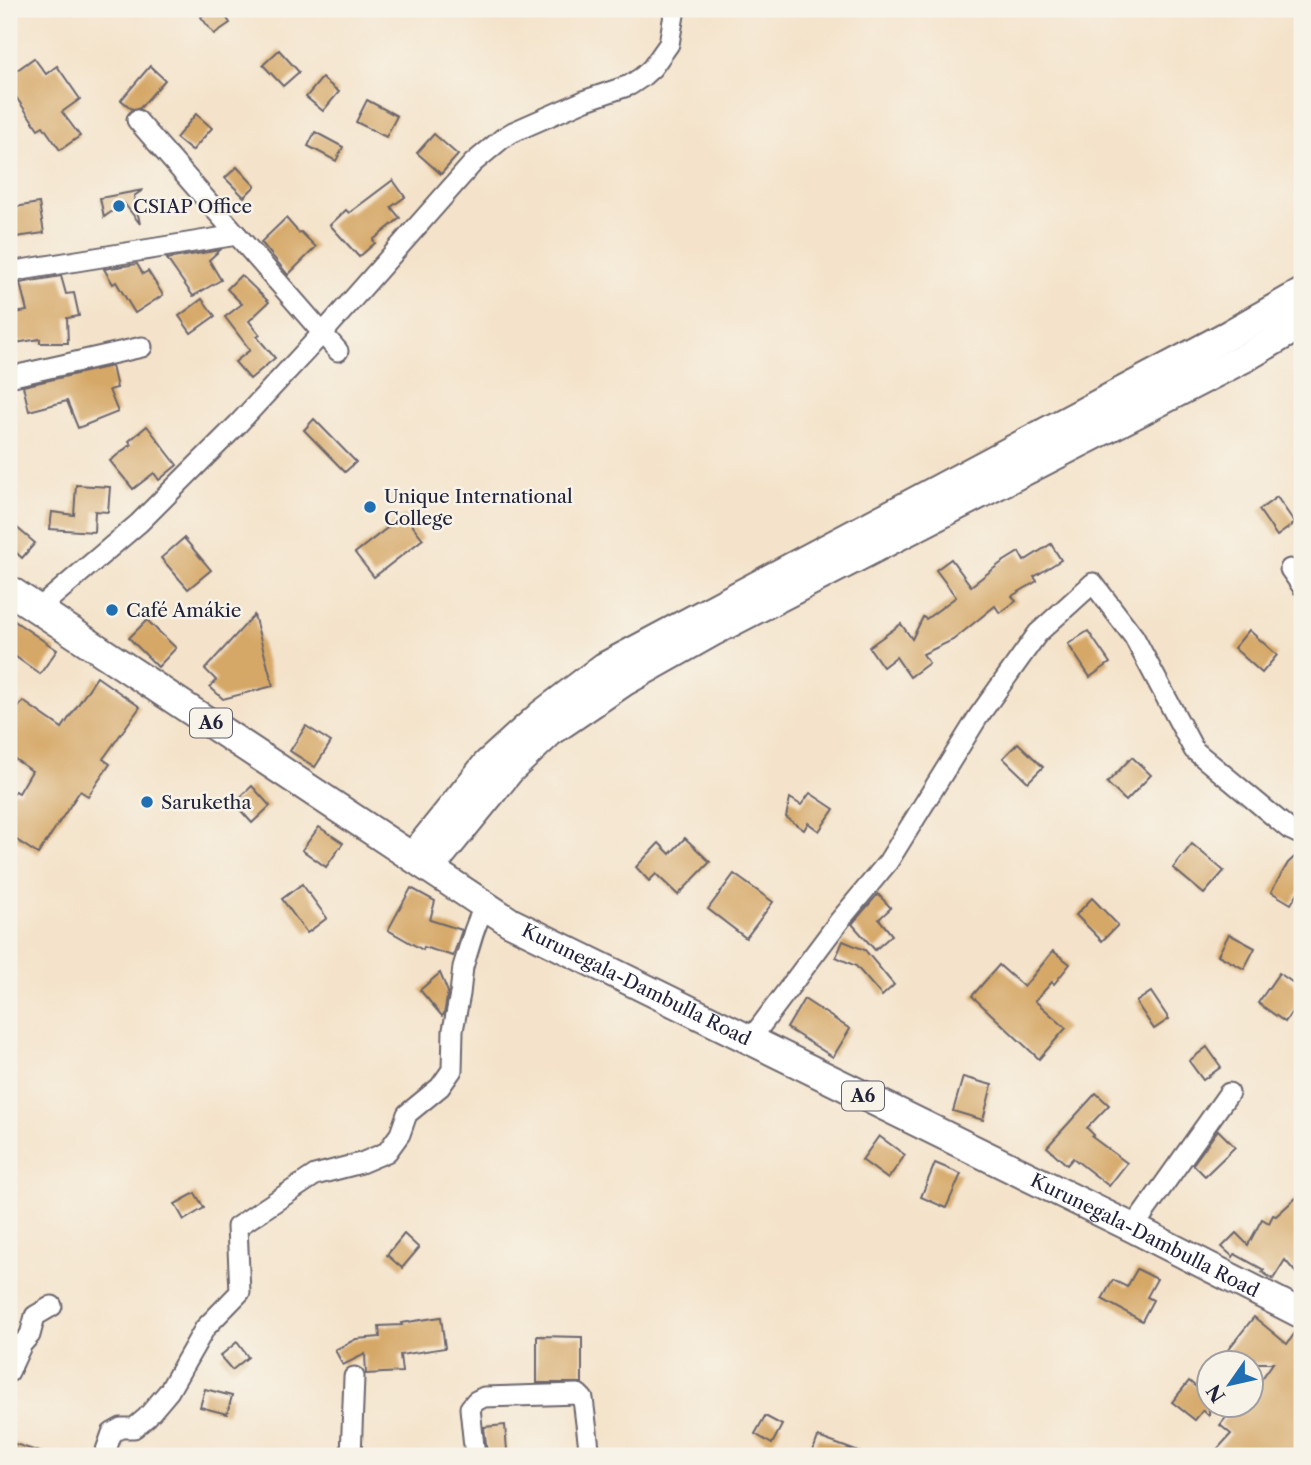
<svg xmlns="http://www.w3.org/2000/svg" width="1311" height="1465" font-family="'Libre Caslon Text',serif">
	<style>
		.building { fill: #d6a867 }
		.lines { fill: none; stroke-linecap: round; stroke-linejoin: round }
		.minor-casing { stroke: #6c666d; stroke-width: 23 }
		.highway-casing { stroke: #6c666d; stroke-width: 32 }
		.minor { stroke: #fff; stroke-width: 19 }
		.highway { stroke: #fff; stroke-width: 28 }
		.poi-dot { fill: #1f6fb2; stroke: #f7f3e8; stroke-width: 2.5 }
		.labels { text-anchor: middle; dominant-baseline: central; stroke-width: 5; stroke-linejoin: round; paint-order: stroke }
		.shield { fill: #f7f3e8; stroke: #62616f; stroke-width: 2 }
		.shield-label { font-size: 18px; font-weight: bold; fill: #22223b }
		.poi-label { font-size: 19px; fill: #22223b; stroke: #f7f3e8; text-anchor: start }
		.street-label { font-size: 19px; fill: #22223b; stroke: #f7f3e8 }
	</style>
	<rect width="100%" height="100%" fill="#f7f3e8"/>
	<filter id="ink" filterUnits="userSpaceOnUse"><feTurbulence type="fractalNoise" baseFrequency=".0143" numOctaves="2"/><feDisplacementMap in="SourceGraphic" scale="14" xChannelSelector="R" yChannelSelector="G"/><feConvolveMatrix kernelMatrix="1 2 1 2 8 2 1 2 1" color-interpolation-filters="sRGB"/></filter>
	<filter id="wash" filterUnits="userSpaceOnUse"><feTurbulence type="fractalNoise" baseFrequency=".00686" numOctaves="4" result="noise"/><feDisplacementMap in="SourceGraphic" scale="28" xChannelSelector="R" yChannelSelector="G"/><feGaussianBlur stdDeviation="1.57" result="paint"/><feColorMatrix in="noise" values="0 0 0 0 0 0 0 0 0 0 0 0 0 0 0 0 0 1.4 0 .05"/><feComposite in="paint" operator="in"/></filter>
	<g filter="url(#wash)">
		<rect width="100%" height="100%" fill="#f4e3ca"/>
		<g id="blocks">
			<g class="building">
				<polygon points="203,9 221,9 230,23 214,34 201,17 206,13"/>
				<polygon points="279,50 299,72 283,86 263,65"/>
				<polygon points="34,58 46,74 57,66 80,99 62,112 80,136 60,150 43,126 38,129 9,87 9,76"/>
				<polygon points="150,66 165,80 140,108 132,109 121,100"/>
				<polygon points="322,78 339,92 323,111 306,97"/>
				<polygon points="367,100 397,116 386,137 356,122"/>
				<polygon points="196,114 212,128 192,151 176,138"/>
				<polygon points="315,132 343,147 336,161 308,146"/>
				<polygon points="434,134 458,155 441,174 417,153"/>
				<polygon points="237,167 255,186 244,197 225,178"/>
				<polygon points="393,180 405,197 391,207 400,218 373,240 375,243 359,257 330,225 346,210 349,213"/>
				<polygon points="143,190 134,196 140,224 124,203 104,217 100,198"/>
				<polygon points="39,203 44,233 9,238 9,208"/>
				<polygon points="286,218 299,233 301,232 316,247 288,275 261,242"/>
				<polygon points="220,250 209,260 221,280 193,296 167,259"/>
				<polygon points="137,264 143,274 148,271 163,295 135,313 116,282 113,284 104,269"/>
				<polygon points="241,275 269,302 249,321 260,335 257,337 275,358 250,379 235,362 250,350 225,317 242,304 227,289"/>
				<polygon points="61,276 66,294 74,293 79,316 67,318 68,343 40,343 40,339 9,344 9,314 27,311 20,283"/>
				<polygon points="202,299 215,316 191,333 179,316"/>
				<polygon points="112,366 117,388 109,390 118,412 78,428 67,401 29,411 23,386"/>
				<polygon points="314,419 356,462 345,472 304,430"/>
				<polygon points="147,426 177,465 159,480 154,473 133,489 110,461 131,444 129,441"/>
				<polygon points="76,485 110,487 108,512 95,511 94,532 50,529 52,512 74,515"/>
				<polygon points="1277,497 1295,523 1277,536 1259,510"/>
				<polygon points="404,515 423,539 374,577 355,553"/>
				<polygon points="9,521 35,543 22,558 9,546"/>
				<polygon points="184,538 211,570 188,589 161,558"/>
				<polygon points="1051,544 1061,560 1034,577 1037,581 1012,596 1016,601 1000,613 995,606 953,640 923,654 929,663 910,677 896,657 883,667 869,647 901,624 912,639 923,617 926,619 956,597 936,570 951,559 971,586 1001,563 1019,552 1024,561"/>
				<polygon points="254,615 273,686 223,699 210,687 216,680 205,669"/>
				<polygon points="13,620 57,650 40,674 9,652 9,626"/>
				<polygon points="147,620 176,648 158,667 129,638"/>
				<polygon points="1249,630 1277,655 1262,673 1234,648"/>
				<polygon points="1088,631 1110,663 1090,677 1068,644"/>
				<polygon points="97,677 140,707 103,759 110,764 88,796 80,791 38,854 9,835 9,800 15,791 19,793 32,771 9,755 9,720 23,701 62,728"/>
				<polygon points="306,726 331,742 315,767 290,751"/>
				<polygon points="1018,743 1043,767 1028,782 1003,758"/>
				<polygon points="1132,757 1151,775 1126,801 1107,783"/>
				<polygon points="252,786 270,806 252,823 234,803"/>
				<polygon points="810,793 834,809 819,831 808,823 804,830 786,817 790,798 801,805"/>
				<polygon points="319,827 343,843 326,867 302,850"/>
				<polygon points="685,838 710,862 678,895 656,874 649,881 636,867 659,843 670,854"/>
				<polygon points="1192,844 1224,871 1204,894 1173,868"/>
				<polygon points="1302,850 1302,886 1291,904 1271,892 1288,863"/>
				<polygon points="734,874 773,902 746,938 708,909"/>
				<polygon points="302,884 327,918 307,933 282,899"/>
				<polygon points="411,888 435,901 430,920 462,930 453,956 424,947 423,950 388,930"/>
				<polygon points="878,894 891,908 879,919 892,935 875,950 852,924"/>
				<polygon points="1092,898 1118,925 1102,941 1076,915"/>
				<polygon points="1229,934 1255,948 1244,969 1218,955"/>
				<polygon points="843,941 865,950 894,985 882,996 856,966 836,957"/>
				<polygon points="1053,951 1070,964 1054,984 1052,982 1035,1001 1066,1028 1039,1059 972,996 999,965 1024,987"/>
				<polygon points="440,973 448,992 444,1014 442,1016 420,990"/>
				<polygon points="1279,973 1302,989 1302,997 1285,1022 1258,1003"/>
				<polygon points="1151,992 1169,1019 1154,1029 1136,1002"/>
				<polygon points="804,999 850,1029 833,1057 787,1028"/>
				<polygon points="1207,1047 1221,1067 1203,1080 1189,1061"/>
				<polygon points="963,1077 992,1085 983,1120 953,1111"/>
				<polygon points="1096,1093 1109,1105 1087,1128 1094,1135 1092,1137 1127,1163 1109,1186 1073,1158 1067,1165 1047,1147"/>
				<polygon points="1218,1130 1235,1147 1205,1176 1193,1164"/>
				<polygon points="879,1136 905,1155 888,1179 862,1160"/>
				<polygon points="935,1163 961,1174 946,1208 921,1197"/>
				<polygon points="195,1193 204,1208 184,1220 175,1204"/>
				<polygon points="1296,1198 1302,1206 1302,1280 1285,1260 1273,1279 1262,1272 1264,1270 1235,1254 1233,1257 1222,1247 1236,1233 1248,1245 1262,1219 1269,1223 1273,1215 1276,1216"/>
				<polygon points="404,1234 419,1248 402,1268 387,1255"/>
				<polygon points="1137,1269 1157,1279 1147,1297 1153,1300 1142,1321 1102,1299 1113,1280 1127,1287"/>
				<polygon points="441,1317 445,1348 400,1355 402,1372 366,1374 365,1354 343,1365 335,1350 356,1339 380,1337 379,1326 402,1325 401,1323"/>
				<polygon points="1254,1317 1287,1344 1295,1333 1302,1339 1302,1431 1298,1436 1302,1440 1302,1456 1211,1456 1231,1434 1220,1425 1236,1405 1251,1405 1251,1394 1273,1363 1233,1363 1223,1356"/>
				<polygon points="537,1336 582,1337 582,1383 537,1383"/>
				<polygon points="237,1342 248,1357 232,1370 220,1356"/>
				<polygon points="1189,1381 1209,1398 1209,1416 1203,1410 1195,1420 1172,1402"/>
				<polygon points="205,1389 232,1396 227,1414 200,1407"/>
				<polygon points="765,1416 782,1425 772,1444 755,1434"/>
				<polygon points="505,1425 507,1451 487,1452 484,1427"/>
				<polygon points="818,1437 867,1455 866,1456 811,1456"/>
				<polygon points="9,1442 46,1454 45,1456 9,1456"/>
			</g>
		</g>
	</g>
	<g filter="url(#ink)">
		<use href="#blocks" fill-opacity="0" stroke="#6c666d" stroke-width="2"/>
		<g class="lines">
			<defs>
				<g id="minor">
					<polyline points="137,120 338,351"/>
					<polyline points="9,272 237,235"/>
					<polyline points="9,377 142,347"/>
					<polyline points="1290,569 1302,586"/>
					<polyline points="38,609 139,523 238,424 330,325 473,163 503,138 513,132 586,100 630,85 642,77 652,68 669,44 675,9"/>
					<polyline points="750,1040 840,920 888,862 978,717 1038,633 1093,583 1134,637 1194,750 1289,829 1302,835"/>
					<polyline points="1133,1228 1229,1093"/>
					<polyline points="9,1372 22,1344 30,1335 35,1316 52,1306"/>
					<polyline points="104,1456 112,1433 121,1428 134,1428 147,1417 169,1391 205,1328 240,1292 237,1227 315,1175 361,1163 387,1152 400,1134 407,1114 440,1087 452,1070 453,1030 460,994 463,967 474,931 479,918"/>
					<polyline points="351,1456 354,1377"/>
					<polyline points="475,1456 470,1408 476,1401 484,1397 578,1394 583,1399 590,1456"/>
				</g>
				<g id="highway">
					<path id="s1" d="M 9,590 L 510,922 L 1133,1228 L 1302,1314"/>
					<polyline points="413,856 487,764 541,715 604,667 1230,334 1302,293"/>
					<polyline points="430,868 510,770 550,732 625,681 712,632 1246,357 1302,324"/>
				</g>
			</defs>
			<use href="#minor" class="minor-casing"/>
			<use href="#highway" class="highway-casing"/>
			<use href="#minor" class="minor"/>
			<use href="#highway" class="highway"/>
		</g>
	</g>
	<g class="poi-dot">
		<circle cx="119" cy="206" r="7"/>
		<circle cx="370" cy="507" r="7"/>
		<circle cx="112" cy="610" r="7"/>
		<circle cx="147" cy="802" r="7"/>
	</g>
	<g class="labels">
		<g class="shield">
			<rect x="190" y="708.5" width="42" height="29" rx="5"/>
			<rect x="842" y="1081.5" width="42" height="29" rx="5"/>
		</g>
		<g class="shield-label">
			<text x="211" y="723">A6</text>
			<text x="863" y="1096">A6</text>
		</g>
		<g class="poi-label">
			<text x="133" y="206">CSIAP Office</text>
			<text x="384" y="496">Unique International<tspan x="384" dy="22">College</tspan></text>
			<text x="126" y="610">Café Amákie</text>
			<text x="161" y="802">Saruketha</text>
		</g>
		<g class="street-label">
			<text stroke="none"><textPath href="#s1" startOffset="742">Kurunegala-Dambulla Road</textPath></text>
			<text stroke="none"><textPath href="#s1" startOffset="1309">Kurunegala-Dambulla Road</textPath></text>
		</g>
	</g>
	<rect width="1311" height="1465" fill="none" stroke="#f7f3e8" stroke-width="35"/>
	<g transform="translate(1230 1384) rotate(236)"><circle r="33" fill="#f7f3e8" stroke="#a29fa3" stroke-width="2"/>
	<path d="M0-5L12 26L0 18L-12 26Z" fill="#1f6fb2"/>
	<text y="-10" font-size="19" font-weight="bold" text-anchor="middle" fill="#22223b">N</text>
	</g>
</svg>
